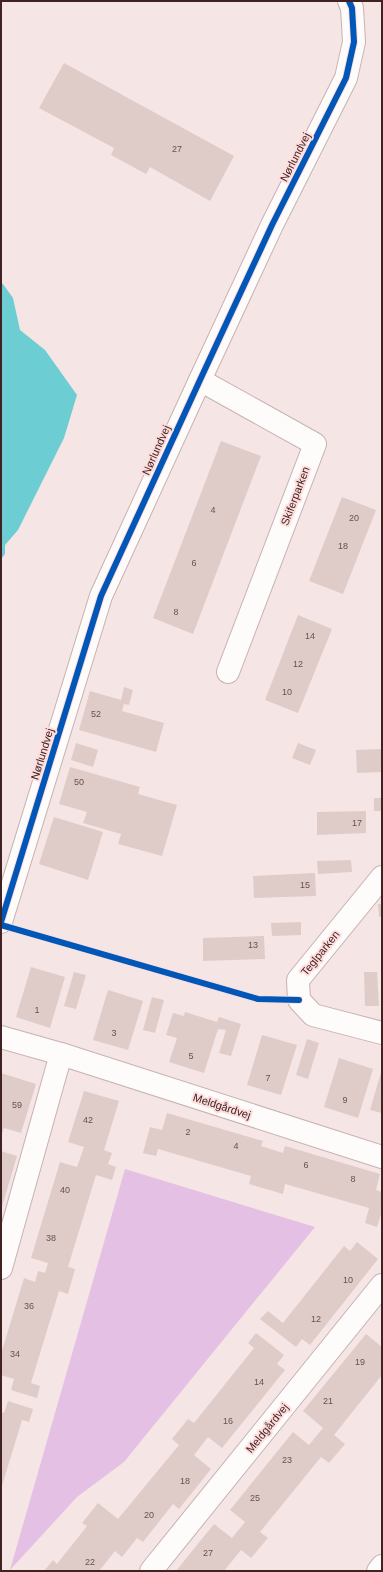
<svg xmlns="http://www.w3.org/2000/svg" width="383" height="1572" font-family="Helvetica,sans-serif">
	<style>
		.green { fill: #e4c1e4 }
		.water { fill: #6cced2 }
		.building { fill: #dfccc8 }
		.lines { fill: none; stroke-linecap: round; stroke-linejoin: round }
		.minor-casing { stroke: #c7b2b2; stroke-width: 24 }
		.minor { stroke: #fefbfb; stroke-width: 22 }
		.cycleway-casing { stroke: #fededd; stroke-width: 8 }
		.cycleway { stroke: #0057b8; stroke-width: 6 }
		.labels { text-anchor: middle; dominant-baseline: central; stroke-width: 4; stroke-linejoin: round; paint-order: stroke }
		.number-label { font-size: 9px; fill: #6a4f4f }
		.street-label { font-size: 11px; fill: #402223; stroke: #fededd }
	</style>
	<rect width="100%" height="100%" fill="#f6e5e5"/>
	<polygon class="green" points="125,1169 315,1227 124,1462 77,1497 10,1570"/>
	<polygon class="water" points="1,283 3,284 13,298 20,330 45,350 77,395 64,438 18,530 5,545 5,554 1,559"/>
	<g class="building">
		<polygon points="64,63 234,156 210,201 150,167 146,174 111,155 114,148 39,108"/>
		<polygon points="221,441 261,456 193,634 153,618"/>
		<polygon points="342,497 376,510 343,594 309,581"/>
		<polygon points="298,615 332,629 298,713 265,700"/>
		<polygon points="124,687 133,690 129,705 124,704 122,711 164,723 156,752 79,730 90,691 121,700"/>
		<polygon points="76,743 98,750 93,767 71,760"/>
		<polygon points="298,743 316,750 310,765 292,758"/>
		<polygon points="382,749 382,772 357,773 356,750"/>
		<polygon points="70,767 140,787 138,794 177,805 162,856 118,844 121,834 83,823 87,812 59,804"/>
		<rect x="374" y="798" width="8" height="13"/>
		<polygon points="366,811 366,833 317,835 317,812"/>
		<polygon points="54,817 103,832 88,880 39,864"/>
		<polygon points="351,860 352,872 318,874 317,861"/>
		<polygon points="315,873 316,896 254,898 253,876"/>
		<polygon points="378,904 382,904 382,916 379,917"/>
		<polygon points="301,922 301,935 272,936 271,923"/>
		<polygon points="264,936 265,959 203,961 203,938"/>
		<polygon points="31,967 65,977 50,1028 16,1017"/>
		<polygon points="74,972 86,975 76,1009 64,1006"/>
		<polygon points="364,972 377,972 379,1006 365,1006"/>
		<polygon points="108,990 143,1001 128,1050 93,1040"/>
		<polygon points="152,997 164,1000 155,1033 143,1030"/>
		<polygon points="185,1012 217,1022 219,1017 241,1024 231,1056 219,1053 226,1030 218,1029 204,1073 169,1062 177,1038 166,1035 173,1013 184,1016"/>
		<polygon points="262,1035 297,1045 281,1095 247,1085"/>
		<polygon points="307,1039 319,1043 308,1079 296,1075"/>
		<polygon points="339,1058 373,1069 358,1118 324,1107"/>
		<polygon points="382,1069 382,1113 370,1110"/>
		<polygon points="1,1073 36,1084 21,1133 4,1128 1,1136"/>
		<polygon points="84,1091 119,1101 104,1150 112,1153 108,1164 116,1167 112,1180 96,1175 68,1267 75,1269 68,1294 59,1291 31,1383 40,1386 37,1398 11,1390 14,1379 1,1375 1,1354 24,1278 35,1282 38,1271 45,1273 48,1263 31,1258 60,1162 77,1167 84,1147 68,1142"/>
		<polygon points="167,1113 263,1141 261,1146 283,1153 285,1146 380,1174 376,1190 382,1192 382,1211 377,1227 365,1223 369,1208 285,1184 283,1194 249,1184 251,1176 158,1149 156,1156 143,1153 150,1127 162,1130"/>
		<polygon points="1,1151 17,1156 1,1210"/>
		<polygon points="357,1242 378,1259 310,1345 302,1339 296,1347 260,1319 268,1311 283,1323 344,1246 350,1251"/>
		<polygon points="256,1333 284,1355 277,1364 285,1370 222,1448 208,1437 194,1455 211,1469 179,1509 173,1504 143,1542 137,1538 122,1557 115,1551 99,1571 44,1571 53,1560 57,1564 87,1526 82,1523 98,1503 118,1519 179,1445 172,1439 188,1419 194,1423 254,1348 248,1343"/>
		<polygon points="366,1334 382,1347 382,1375 334,1435 345,1444 329,1463 321,1457 260,1532 268,1538 251,1558 241,1550 224,1571 176,1571 214,1524 232,1538 245,1522 230,1510 293,1432 309,1445 323,1428 303,1411"/>
		<polygon points="8,1401 33,1409 29,1422 22,1420 1,1489 1,1412 4,1413"/>
	</g>
	<g class="lines">
		<defs>
			<g id="minor">
				<polyline points="200,380 315,444 228,672"/>
				<polyline points="382,877 298,980 299,1000 313,1015 382,1033"/>
				<polyline points="1,922 101,596 200,380 272,225 346,78 354,42 352,8 349,1"/>
				<polyline points="1,1037 61,1054 382,1157"/>
				<polyline points="1,1268 61,1054"/>
				<polyline points="151,1571 382,1285"/>
				<polyline points="378,1571 382,1566"/>
			</g>
		</defs>
		<use href="#minor" class="minor-casing"/>
		<use href="#minor" class="minor"/>
		<defs>
			<g id="cycleway">
				<polyline points="1,922 101,596 200,380 272,225 346,78 354,42 352,8 349,1"/>
				<polyline points="1,925 258,999 299,1000"/>
			</g>
		</defs>
		<use href="#cycleway" class="cycleway-casing"/>
		<use href="#cycleway" class="cycleway"/>
	</g>
	<g class="labels">
		<g class="number-label">
			<text x="177" y="149">27</text>
			<text x="213" y="510">4</text>
			<text x="354" y="518">20</text>
			<text x="343" y="546">18</text>
			<text x="194" y="563">6</text>
			<text x="176" y="612">8</text>
			<text x="310" y="636">14</text>
			<text x="298" y="664">12</text>
			<text x="287" y="692">10</text>
			<text x="96" y="714">52</text>
			<text x="79" y="782">50</text>
			<text x="357" y="823">17</text>
			<text x="305" y="885">15</text>
			<text x="253" y="945">13</text>
			<text x="37" y="1010">1</text>
			<text x="114" y="1033">3</text>
			<text x="191" y="1056">5</text>
			<text x="268" y="1078">7</text>
			<text x="345" y="1100">9</text>
			<text x="17" y="1105">59</text>
			<text x="88" y="1120">42</text>
			<text x="188" y="1132">2</text>
			<text x="236" y="1146">4</text>
			<text x="306" y="1165">6</text>
			<text x="353" y="1179">8</text>
			<text x="65" y="1190">40</text>
			<text x="51" y="1238">38</text>
			<text x="348" y="1280">10</text>
			<text x="29" y="1306">36</text>
			<text x="316" y="1319">12</text>
			<text x="15" y="1354">34</text>
			<text x="360" y="1362">19</text>
			<text x="259" y="1382">14</text>
			<text x="328" y="1401">21</text>
			<text x="228" y="1421">16</text>
			<text x="287" y="1460">23</text>
			<text x="185" y="1481">18</text>
			<text x="255" y="1498">25</text>
			<text x="149" y="1515">20</text>
			<text x="208" y="1553">27</text>
			<text x="90" y="1562">22</text>
		</g>
		<g class="street-label">
			<text transform="translate(295 157) rotate(-63)">Nørlundvej</text>
			<text transform="translate(156 450) rotate(-66)">Nørlundvej</text>
			<text transform="translate(295 496) rotate(-69)">Skiferparken</text>
			<text transform="translate(42 754) rotate(-73)">Nørlundvej</text>
			<text transform="translate(320 953) rotate(-51)">Teglparken</text>
			<text transform="translate(222 1106) rotate(18)">Meldgårdvej</text>
			<text transform="translate(267 1428) rotate(-51)">Meldgårdvej</text>
		</g>
	</g>
	<rect width="383" height="1572" fill="none" stroke="#402223" stroke-width="4"/>
</svg>
